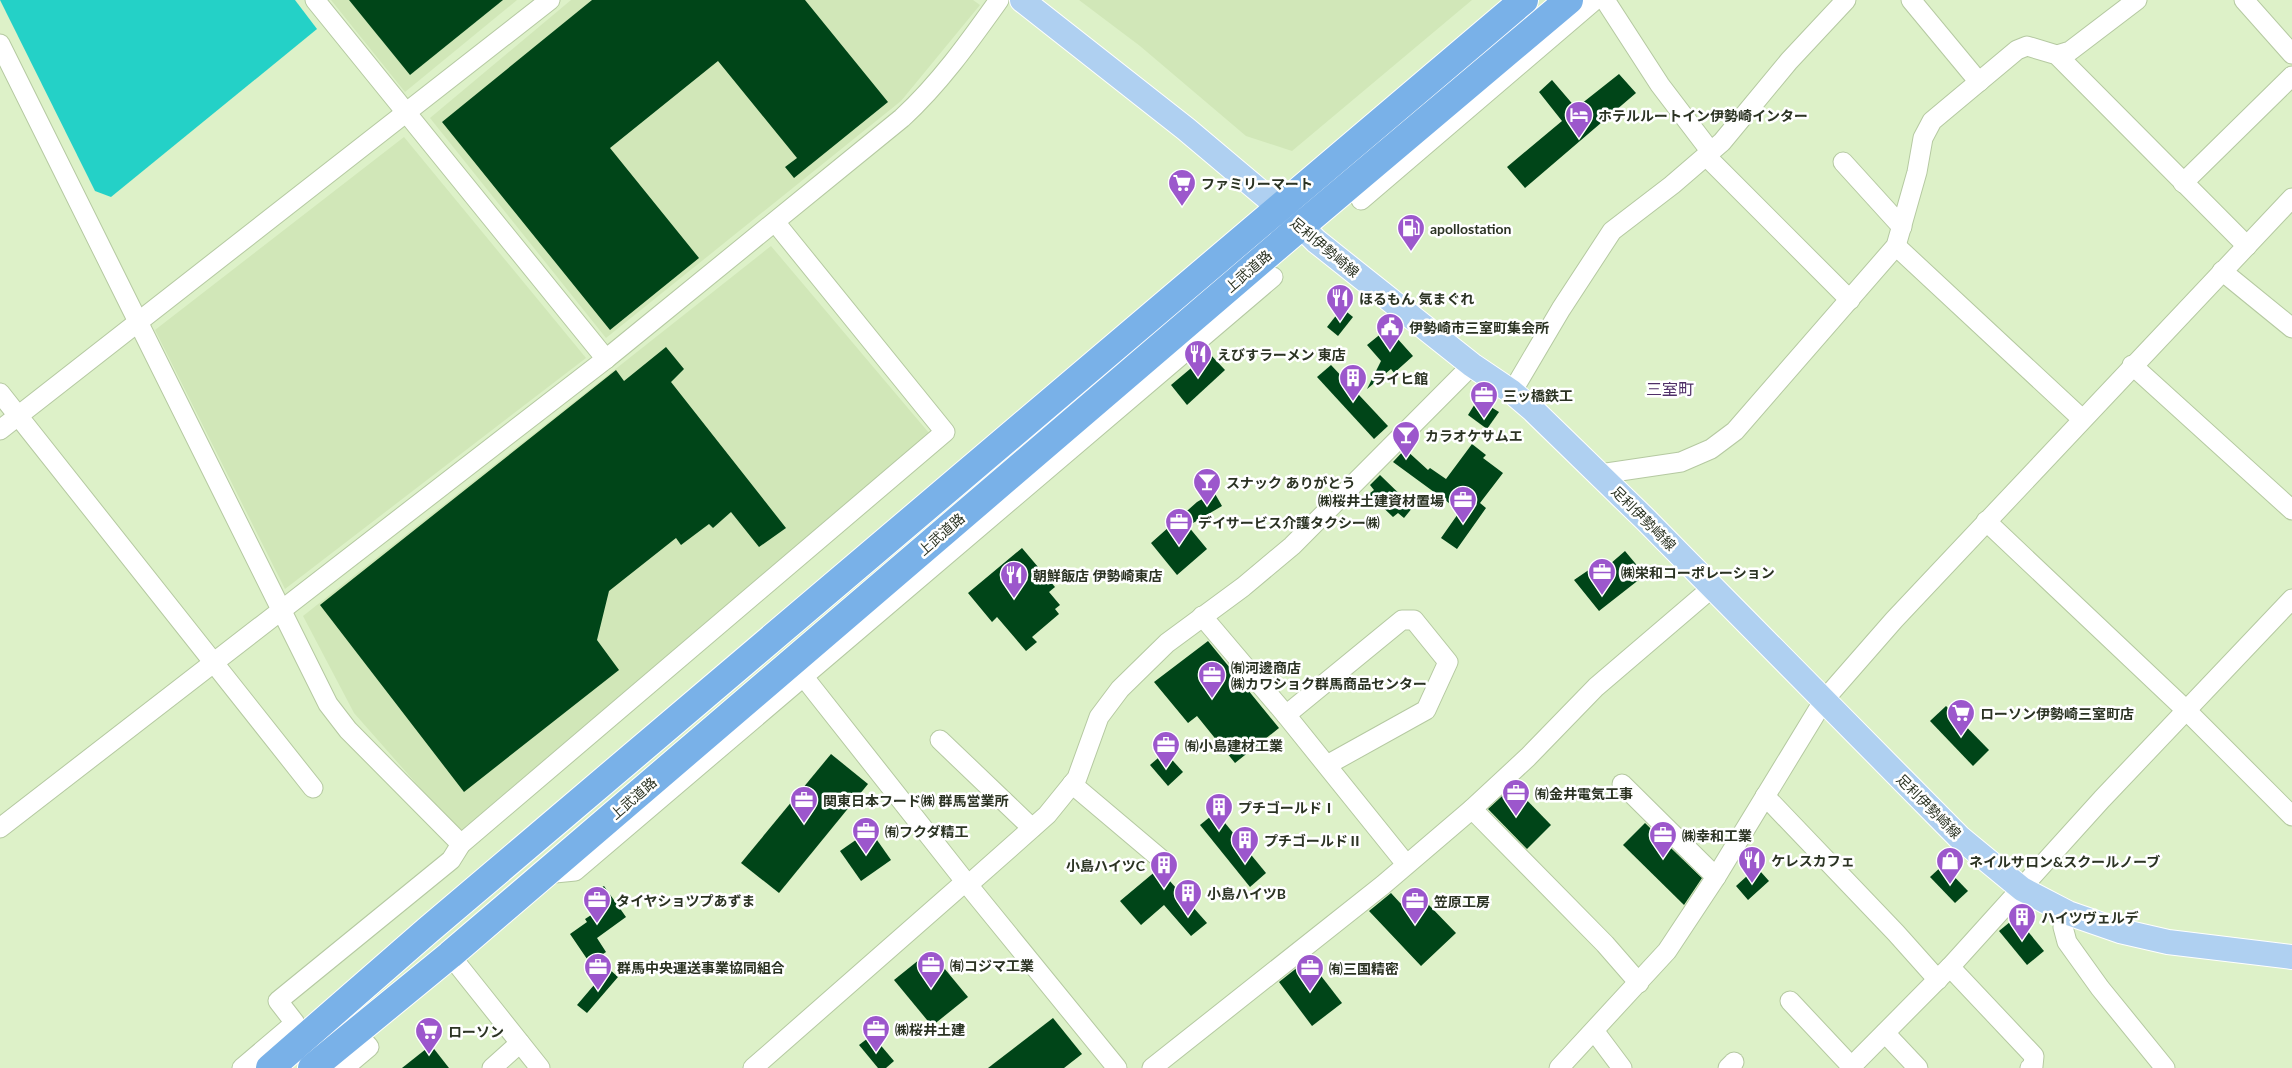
<svg xmlns="http://www.w3.org/2000/svg" width="2292" height="1068" font-family="Lato,'Noto Sans JP',sans-serif">
	<style>
		.built { fill: #d1e7b8 }
		.water { fill: #24d1c7 }
		.building { fill: #004518 }
		.lines { fill: none; stroke-linecap: round; stroke-linejoin: round }
		.minor-casing { stroke: #b5c9a1; stroke-width: 21 }
		.major-casing { stroke: #fff; stroke-width: 26 }
		.highway-casing { stroke: #fff; stroke-width: 30 }
		.minor { stroke: #fff; stroke-width: 19 }
		.major { stroke: #afd0f1; stroke-width: 24 }
		.highway { stroke: #79b1e8; stroke-width: 28 }
		.labels { text-anchor: middle; dominant-baseline: central; stroke-width: 5; stroke-linejoin: round; paint-order: stroke }
		.poi-label { font-size: 14px; font-weight: bold; fill: #2b3323; stroke: #fff; text-anchor: start }
		.street-label { font-size: 14px; fill: #2b3323; stroke: #fff }
		.quarter-label { font-size: 16px; fill: #4e2e67; stroke: #fff }
	</style>
	<rect width="100%" height="100%" fill="#ddf1c8"/>
	<g class="built">
		<polygon points="331,0 517,0 405,92"/>
		<polygon points="571,0 973,0 980,5 901,101 606,338 430,118"/>
		<polygon points="1079,0 1472,0 1292,151 1246,136 1140,46"/>
		<polygon points="404,137 586,358 285,589 155,330"/>
		<polygon points="771,246 929,433 459,832 354,713 303,616"/>
	</g>
	<polygon class="water" points="0,0 295,0 317,29 111,197 95,191"/>
	<g class="building">
		<polygon points="349,0 503,0 410,75"/>
		<polygon points="592,0 805,0 888,102 794,178 785,167 797,158 718,61 610,148 699,258 610,330 442,122"/>
		<polygon points="1619,74 1636,93 1525,188 1507,167 1562,121 1539,92 1552,80 1576,108"/>
		<polygon points="1342,308 1353,317 1338,336 1327,327"/>
		<polygon points="1388,328 1413,356 1394,373 1391,369 1367,389 1381,361 1367,345"/>
		<polygon points="666,347 684,369 671,382 786,528 759,547 731,512 713,528 709,524 681,545 676,538 609,591 597,640 619,670 464,792 320,605 616,370 624,381"/>
		<polygon points="1209,353 1225,370 1187,405 1171,385"/>
		<polygon points="1331,365 1388,426 1374,439 1317,377"/>
		<polygon points="1478,399 1499,412 1487,429 1468,415"/>
		<polygon points="1472,444 1486,455 1483,458 1503,473 1480,503 1486,508 1457,549 1441,538 1460,511 1393,462 1405,449 1428,470 1430,468 1446,479"/>
		<polygon points="1380,475 1413,507 1404,518 1398,513 1393,517 1369,494 1374,490 1370,485"/>
		<polygon points="1214,492 1222,506 1188,526 1207,549 1177,575 1151,543 1197,502"/>
		<polygon points="1022,548 1055,587 1049,592 1060,605 1055,609 1059,614 1032,637 1037,642 1026,651 997,617 992,622 968,593"/>
		<polygon points="1625,551 1645,575 1599,611 1574,580 1596,565 1602,571"/>
		<polygon points="1208,641 1279,728 1235,763 1197,716 1188,723 1154,682"/>
		<polygon points="1946,706 1989,750 1973,766 1930,721"/>
		<polygon points="1165,752 1183,772 1168,786 1150,765"/>
		<polygon points="831,754 868,784 779,893 741,863"/>
		<polygon points="1513,786 1551,825 1527,849 1488,809"/>
		<polygon points="1216,812 1266,873 1250,887 1200,825"/>
		<polygon points="1645,823 1702,878 1684,905 1623,845"/>
		<polygon points="870,830 891,860 861,881 840,851"/>
		<polygon points="1744,853 1769,881 1748,900 1736,886 1747,876 1740,858"/>
		<polygon points="1943,865 1968,891 1955,903 1930,877"/>
		<polygon points="1157,870 1161,871 1207,923 1191,936 1164,905 1141,925 1120,901"/>
		<polygon points="604,886 626,917 597,938 606,952 597,958 618,977 587,1013 577,1005 600,978 570,934 587,922 585,919 602,908 592,893"/>
		<polygon points="1391,893 1413,917 1427,903 1456,933 1421,966 1369,911"/>
		<polygon points="2016,917 2044,951 2027,965 1999,931"/>
		<polygon points="930,951 968,997 932,1026 894,980"/>
		<polygon points="1308,959 1342,1003 1312,1026 1279,982"/>
		<polygon points="1053,1018 1082,1054 1064,1068 988,1068"/>
		<polygon points="872,1035 894,1061 886,1068 878,1068 859,1045"/>
		<polygon points="431,1045 449,1068 402,1068"/>
	</g>
	<g class="lines">
		<defs>
			<g id="minor">
				<polyline points="315,0 606,359"/>
				<polyline points="1605,0 1660,85 1711,152"/>
				<polyline points="1911,0 1979,82"/>
				<polyline points="2244,0 2292,54"/>
				<polyline points="0,44 328,704 348,730 461,844"/>
				<polyline points="2057,55 2070,51 2137,0"/>
				<polyline points="1706,156 1850,300"/>
				<polyline points="1843,162 1902,227"/>
				<polyline points="2183,183 2292,76"/>
				<polyline points="1361,200 1595,0"/>
				<polyline points="1896,246 2082,419"/>
				<polyline points="2222,271 2292,328"/>
				<polyline points="2132,365 2292,510"/>
				<polyline points="1512,392 1561,309 1612,231 1672,185 1722,142 1789,61 1846,0"/>
				<polyline points="0,393 313,788"/>
				<polyline points="0,430 550,0"/>
				<polyline points="1600,474 1681,462 1711,449 1735,431 1896,246 1917,172 1923,138 1932,121 2017,50 2027,46 2057,55 2247,246"/>
				<polyline points="1986,521 2187,711 2292,816"/>
				<polyline points="1202,616 1286,715 1406,864"/>
				<polyline points="803,676 968,885 1117,1068"/>
				<polyline points="1286,715 1402,620 1414,620 1448,662 1426,710 1327,765"/>
				<polyline points="940,740 1032,828"/>
				<polyline points="1072,784 1162,860"/>
				<polyline points="1622,784 1716,877"/>
				<polyline points="1765,796 1896,933 1938,980"/>
				<polyline points="1472,809 1605,944 1639,983"/>
				<path d="M 0,828 L 606,359 L 902,118 C 940,83 969,42 999,0"/>
				<polyline points="545,874 575,871 1273,277"/>
				<polyline points="968,885 1047,815 1077,778 1099,717 1120,689 1167,643 1243,587 1292,546 1472,365"/>
				<polyline points="2068,913 2063,927 2067,942 2100,988 2165,1068"/>
				<polyline points="450,955 540,1068"/>
				<polyline points="1950,967 2034,1056 2033,1066 2030,1068"/>
				<polyline points="1790,1001 1851,1066"/>
				<polyline points="1595,1032 1622,1068"/>
				<polyline points="1885,1033 1918,1068"/>
				<polyline points="242,1068 295,1023 278,1001 451,860 461,844 945,432 775,222"/>
				<polyline points="344,1068 369,1047 355,1031"/>
				<polyline points="492,1068 520,1043"/>
				<polyline points="753,1068 965,882"/>
				<polyline points="1152,1068 1383,885 1472,809 1528,757 1596,687 1713,587"/>
				<polyline points="1559,1068 1667,951 1716,877 1824,700 1894,620 2292,198"/>
				<polyline points="1728,1068 1734,1062"/>
				<polyline points="1850,1068 1950,967 2102,799 2292,599"/>
			</g>
			<polyline id="major" points="1022,0 1186,129 1301,226 1316,241 1472,365 1512,392 1533,410 1646,520 1959,837 2022,889 2068,913 2120,931 2168,942 2292,957"/>
			<g id="highway">
				<polyline points="270,1068 427,931 1524,0"/>
				<polyline points="312,1068 450,955 1301,226 1569,0"/>
			</g>
		</defs>
		<use href="#minor" class="minor-casing"/>
		<use href="#major" class="major-casing"/>
		<use href="#highway" class="highway-casing"/>
		<use href="#minor" class="minor"/>
		<use href="#major" class="major"/>
		<use href="#highway" class="highway"/>
	</g>
	<defs>
		<symbol id="hotel-pin" viewBox="-11 -11 22 30"><path d="M0 17L-7.5 6A9.5 9.5 0 1 1 7.5 6Z" fill="#9c57cc" stroke="#fff"/><path d="M-6-4.5h1.5V1H6V5H4.5V3h-9V5H-6ZM-4 0a1.8 1.8 0 1 1 3.6 0ZM.5 0V-2.5h3Q6-2.5 6 0Z" fill="#fff"/></symbol>
		<symbol id="supermarket-pin" viewBox="-11 -11 22 30"><path d="M0 17L-7.5 6A9.5 9.5 0 1 1 7.5 6Z" fill="#9c57cc" stroke="#fff"/><path d="M-6-5.5h2.5l.6 2H6L4.5 2H-2.5L-4.4-4H-6ZM-1.5 3.2a1.3 1.3 0 1 0 .1 0ZM3 3.2a1.3 1.3 0 1 0 .1 0Z" fill="#fff"/></symbol>
		<symbol id="fuel-pin" viewBox="-11 -11 22 30"><path d="M0 17L-7.5 6A9.5 9.5 0 1 1 7.5 6Z" fill="#9c57cc" stroke="#fff"/><path d="M-5.5-6h7V0h2V4h1.3V-2.5L3-4.5l.8-.8L6-3V5H2.5V1h-1V6h-7ZM-4.2-4.7v3.2H.2V-4.7Z" fill="#fff"/></symbol>
		<symbol id="restaurant-pin" viewBox="-11 -11 22 30"><path d="M0 17L-7.5 6A9.5 9.5 0 1 1 7.5 6Z" fill="#9c57cc" stroke="#fff"/><path d="M-5-6h1v4h1v-4h1v4h1v-4h1v5L-1.5 .5V6h-2V.5L-5-1ZM5-6V6H3V1.5H1.5Q1.5-4 5-6Z" fill="#fff"/></symbol>
		<symbol id="civic-pin" viewBox="-11 -11 22 30"><path d="M0 17L-7.5 6A9.5 9.5 0 1 1 7.5 6Z" fill="#9c57cc" stroke="#fff"/><path d="M-.6-6.5H3V-4.5H.6V-3L4-1V1h2V6H-6V1h2V-1L-.6-3ZM-1.2 2.5V6h2.4V2.5Z" fill="#fff"/></symbol>
		<symbol id="building-pin" viewBox="-11 -11 22 30"><path d="M0 17L-7.5 6A9.5 9.5 0 1 1 7.5 6Z" fill="#9c57cc" stroke="#fff"/><path d="M-4-6H4V6H1V3H-1V6H-4ZM-2.5-4.3h1.7v1.8h-1.7ZM.8-4.3h1.7v1.8H.8ZM-2.5-1h1.7V.8h-1.7ZM.8-1h1.7V.8H.8Z" fill="#fff"/></symbol>
		<symbol id="office-pin" viewBox="-11 -11 22 30"><path d="M0 17L-7.5 6A9.5 9.5 0 1 1 7.5 6Z" fill="#9c57cc" stroke="#fff"/><path d="M-6-3h4V-5.5h4V-3h4V5H-6ZM-1-4.5V-3h2v-1.5ZM-6 0V1H6V0Z" fill="#fff"/></symbol>
		<symbol id="bar-pin" viewBox="-11 -11 22 30"><path d="M0 17L-7.5 6A9.5 9.5 0 1 1 7.5 6Z" fill="#9c57cc" stroke="#fff"/><path d="M-6-5H6L.8 .8V4.5H3.5V6h-7V4.5H-.8V.8Z" fill="#fff"/></symbol>
		<symbol id="shop-pin" viewBox="-11 -11 22 30"><path d="M0 17L-7.5 6A9.5 9.5 0 1 1 7.5 6Z" fill="#9c57cc" stroke="#fff"/><path d="M-5-2.5h2.3a2.7 3.5 0 0 1 5.4 0H5L5.5 6h-11ZM-1.5-2.5h3a1.5 2.3 0 0 0-3 0Z" fill="#fff"/></symbol>
	</defs>
	<g fill-rule="evenodd">
		<use href="#hotel-pin" x="1563" y="99" width="32" height="43"/>
		<use href="#supermarket-pin" x="1166" y="167" width="32" height="43"/>
		<use href="#fuel-pin" x="1395" y="212" width="32" height="43"/>
		<use href="#restaurant-pin" x="1324" y="282" width="32" height="43"/>
		<use href="#civic-pin" x="1374" y="311" width="32" height="43"/>
		<use href="#restaurant-pin" x="1182" y="338" width="32" height="43"/>
		<use href="#building-pin" x="1337" y="362" width="32" height="43"/>
		<use href="#office-pin" x="1468" y="379" width="32" height="43"/>
		<use href="#bar-pin" x="1390" y="419" width="32" height="43"/>
		<use href="#bar-pin" x="1191" y="466" width="32" height="43"/>
		<use href="#office-pin" x="1447" y="484" width="32" height="43"/>
		<use href="#office-pin" x="1163" y="506" width="32" height="43"/>
		<use href="#office-pin" x="1586" y="556" width="32" height="43"/>
		<use href="#restaurant-pin" x="998" y="559" width="32" height="43"/>
		<use href="#office-pin" x="1196" y="659" width="32" height="43"/>
		<use href="#supermarket-pin" x="1945" y="697" width="32" height="43"/>
		<use href="#office-pin" x="1150" y="729" width="32" height="43"/>
		<use href="#office-pin" x="1500" y="777" width="32" height="43"/>
		<use href="#office-pin" x="788" y="784" width="32" height="43"/>
		<use href="#building-pin" x="1203" y="791" width="32" height="43"/>
		<use href="#office-pin" x="850" y="815" width="32" height="43"/>
		<use href="#office-pin" x="1647" y="819" width="32" height="43"/>
		<use href="#building-pin" x="1229" y="824" width="32" height="43"/>
		<use href="#restaurant-pin" x="1736" y="844" width="32" height="43"/>
		<use href="#shop-pin" x="1934" y="845" width="32" height="43"/>
		<use href="#building-pin" x="1148" y="849" width="32" height="43"/>
		<use href="#building-pin" x="1172" y="877" width="32" height="43"/>
		<use href="#office-pin" x="581" y="884" width="32" height="43"/>
		<use href="#office-pin" x="1399" y="885" width="32" height="43"/>
		<use href="#building-pin" x="2006" y="901" width="32" height="43"/>
		<use href="#office-pin" x="915" y="949" width="32" height="43"/>
		<use href="#office-pin" x="582" y="951" width="32" height="43"/>
		<use href="#office-pin" x="1294" y="952" width="32" height="43"/>
		<use href="#office-pin" x="860" y="1013" width="32" height="43"/>
		<use href="#supermarket-pin" x="413" y="1015" width="32" height="43"/>
	</g>
	<g class="labels">
		<g class="poi-label">
			<text x="1598" y="115">ホテルルートイン伊勢崎インター</text>
			<text x="1201" y="183">ファミリーマート</text>
			<text x="1430" y="228">apollostation</text>
			<text x="1359" y="298">ほるもん 気まぐれ</text>
			<text x="1409" y="327">伊勢崎市三室町集会所</text>
			<text x="1217" y="354">えびすラーメン 東店</text>
			<text x="1372" y="378">ライヒ館</text>
			<text x="1503" y="395">三ッ橋鉄工</text>
			<text x="1425" y="435">カラオケサムエ</text>
			<text x="1226" y="482">スナック ありがとう</text>
			<text x="1444" y="500" text-anchor="end">㈱桜井土建資材置場</text>
			<text x="1198" y="522">デイサービス介護タクシー㈱</text>
			<text x="1621" y="572">㈱栄和コーポレーション</text>
			<text x="1033" y="575">朝鮮飯店 伊勢崎東店</text>
			<text x="1231" y="667">㈲河邊商店<tspan x="1231" dy="16">㈱カワショク群馬商品センター</tspan></text>
			<text x="1980" y="713">ローソン伊勢崎三室町店</text>
			<text x="1185" y="745">㈲小島建材工業</text>
			<text x="1535" y="793">㈲金井電気工事</text>
			<text x="823" y="800">関東日本フード㈱ 群馬営業所</text>
			<text x="1238" y="807">プチゴールドⅠ</text>
			<text x="885" y="831">㈲フクダ精工</text>
			<text x="1682" y="835">㈱幸和工業</text>
			<text x="1264" y="840">プチゴールドⅡ</text>
			<text x="1771" y="860">ケレスカフェ</text>
			<text x="1969" y="861">ネイルサロン&amp;スクールノーブ</text>
			<text x="1145" y="865" text-anchor="end">小島ハイツC</text>
			<text x="1207" y="893">小島ハイツB</text>
			<text x="616" y="900">タイヤショツプあずま</text>
			<text x="1434" y="901">笠原工房</text>
			<text x="2041" y="917">ハイツヴェルデ</text>
			<text x="950" y="965">㈲コジマ工業</text>
			<text x="617" y="967">群馬中央運送事業協同組合</text>
			<text x="1329" y="968">㈲三国精密</text>
			<text x="895" y="1029">㈱桜井土建</text>
			<text x="448" y="1031">ローソン</text>
		</g>
		<g class="street-label">
			<text transform="translate(1325 247) rotate(40)">足利伊勢崎線</text>
			<text transform="translate(1248 271) rotate(-41)">上武道路</text>
			<text transform="translate(1644 518) rotate(45)">足利伊勢崎線</text>
			<text transform="translate(941 534) rotate(-41)">上武道路</text>
			<text transform="translate(633 798) rotate(-41)">上武道路</text>
			<text transform="translate(1929 806) rotate(45)">足利伊勢崎線</text>
		</g>
		<g class="quarter-label">
			<text x="1670" y="388">三室町</text>
		</g>
	</g>
</svg>
